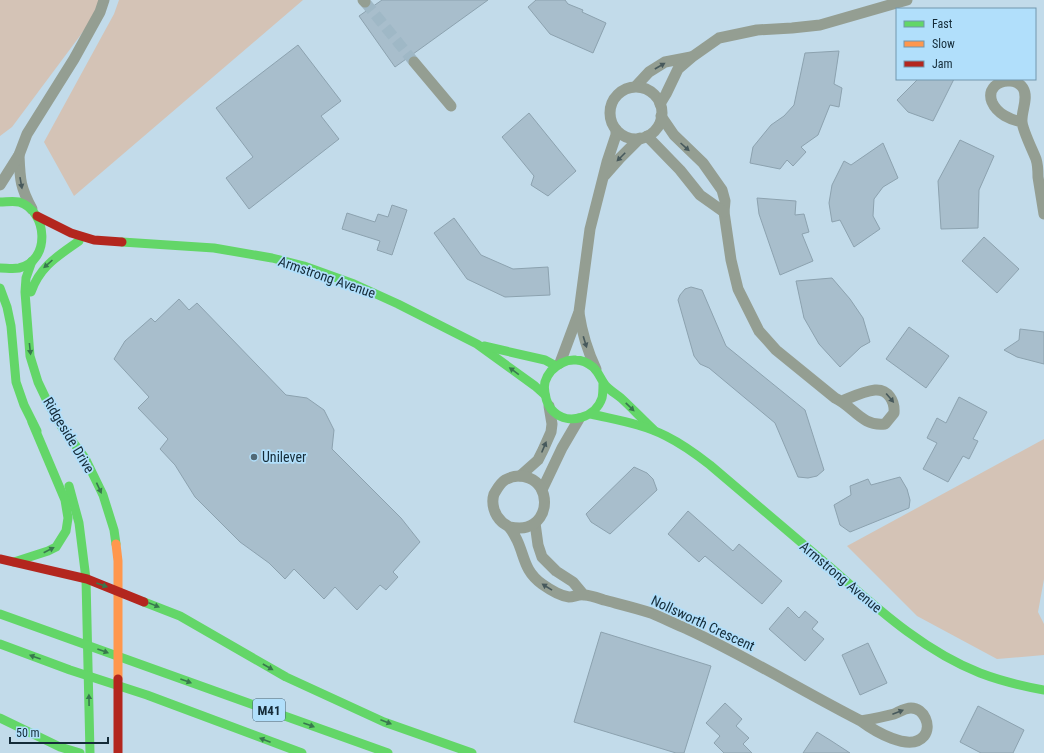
<svg xmlns="http://www.w3.org/2000/svg" width="1044" height="753" font-family="'Roboto Condensed',sans-serif">
	<style>
		.green { fill: #d4c3b6 }
		.building { fill: #a8becc; stroke: #8ca2af }
		.lines { fill: none; stroke-linecap: round; stroke-linejoin: round }
		.street-tunnel { stroke: #9fb8c6; stroke-width: 11; stroke-dasharray: 11 5.5; stroke-linecap: butt }
		.street { stroke: #949e92; stroke-width: 11 }
		.fast { stroke: #63d668; stroke-width: 9 }
		.slow { stroke: #ff974d; stroke-width: 9 }
		.jam { stroke: #b3261e; stroke-width: 9 }
		.oneway { fill: #47595c }
		.oneway2 { fill: #38784e }
		.poi-dot { fill: #516976; stroke: #b1dffb; stroke-width: 1.5 }
		.labels { text-anchor: middle; dominant-baseline: central; stroke-width: 3.5; stroke-linejoin: round; paint-order: stroke }
		.shield { fill: #b1dffb; stroke: #436172; stroke-width: 1 }
		.shield-label { font-size: 13px; font-weight: bold; fill: #142b38 }
		.street-label { font-size: 14px; fill: #142b38; stroke: #b1dffb }
		.poi-label { font-size: 14px; fill: #142b38; stroke: #b1dffb; text-anchor: start }
	</style>
	<rect width="100%" height="100%" fill="#c2dbea"/>
	<g class="green">
		<polygon points="0,0 101,0 97,13 12,127 0,136"/>
		<polygon points="119,0 303,0 74,196 44,142 114,14"/>
		<polygon points="1044,439 1044,579 1038,612 1044,624 1044,655 997,659 917,616 847,546"/>
	</g>
	<g class="building">
		<polygon points="382,0 488,0 395,67 359,16"/>
		<polygon points="536,0 565,0 568,4 583,10 582,12 606,23 593,53 550,34 528,7"/>
		<polygon points="298,45 341,101 321,116 339,139 249,209 226,178 253,157 216,108"/>
		<polygon points="839,51 834,84 842,88 839,107 830,105 818,135 801,147 806,152 793,166 787,160 780,169 750,163 753,147 771,125 784,116 794,105 805,53"/>
		<polygon points="918,79 954,79 933,121 908,112 897,100"/>
		<polygon points="529,113 576,171 548,196 531,185 534,176 502,137"/>
		<polygon points="960,140 994,156 979,190 978,228 941,229 938,181"/>
		<polygon points="883,143 898,178 883,187 874,199 873,216 880,229 854,247 840,220 832,222 829,203 832,185 844,161 851,165"/>
		<polygon points="757,198 796,201 795,215 804,214 809,232 802,234 813,261 780,275 759,214"/>
		<polygon points="392,205 407,210 392,255 377,250 380,241 342,229 347,213 375,222 378,214 388,217"/>
		<polygon points="454,218 481,255 513,269 548,267 550,295 505,297 467,279 434,233"/>
		<polygon points="984,237 1019,269 997,293 962,261"/>
		<polygon points="832,278 850,299 863,318 870,342 861,347 840,367 819,344 804,318 796,281"/>
		<polygon points="691,287 702,290 726,346 805,410 824,470 817,476 808,478 798,477 775,423 709,368 700,364 694,356 678,300 680,295 685,289"/>
		<polygon points="179,299 189,310 197,303 286,395 307,398 324,410 334,430 332,449 401,518 420,542 393,572 398,577 386,590 380,585 357,610 335,587 324,599 294,569 285,579 269,563 240,542 195,497 175,465 160,449 168,439 138,408 149,397 114,359 125,341 151,318 155,322"/>
		<polygon points="909,327 949,356 926,388 886,359"/>
		<polygon points="1020,329 1044,332 1044,364 1017,357 1004,350 1019,340"/>
		<polygon points="959,397 987,412 973,439 978,441 969,459 963,456 948,482 923,469 937,443 927,438 937,418 946,423"/>
		<polygon points="634,467 647,473 653,479 657,490 610,534 591,522 586,514"/>
		<polygon points="900,477 907,489 910,500 909,508 850,532 840,525 834,505 851,495 850,486 868,479 871,485"/>
		<polygon points="688,511 733,551 739,544 782,581 762,604 705,556 699,562 668,534"/>
		<polygon points="788,607 799,618 805,611 818,622 812,629 824,639 805,661 769,629"/>
		<polygon points="601,632 711,666 684,753 676,753 574,722"/>
		<polygon points="868,643 887,683 860,695 842,655"/>
		<polygon points="725,703 742,719 736,726 749,738 743,744 752,753 724,753 714,743 720,736 706,723"/>
		<polygon points="978,706 1024,730 1013,753 981,753 960,742"/>
		<polygon points="817,732 830,740 850,753 803,753"/>
	</g>
	<g class="lines">
		<polyline class="street-tunnel" points="365,2 414,62"/>
		<g class="street">
			<polyline points="363,0 365,2"/>
			<polyline points="414,62 451,106"/>
			<polyline points="636,86 649,72 665,62 691,57"/>
			<circle cx="636" cy="113" r="26"/>
			<polyline points="660,104 666,94 678,69 692,57 719,38 757,30 792,28 820,25 907,0"/>
			<path d="M 661,116 L 674,135 L 703,163 L 722,190 L 725,201 L 724,212 L 731,260 L 738,289 L 759,331 L 776,350 L 835,398 C 853,406 862,427 885,424 L 894,413 C 895,401 888,389 875,390 C 864,391 852,397 842,401"/>
			<path d="M 1022,122 C 1011,120 997,114 992,102 C 987,89 998,80 1010,81 C 1015,81 1020,84 1023,88 C 1029,98 1021,111 1022,122 C 1023,131 1032,149 1036,159 C 1038,165 1038,171 1038,177 C 1040,189 1042,202 1044,214"/>
			<polyline points="647,136 680,170 700,195 724,212"/>
			<path d="M 19,155 C 20,179 20,187 32,209"/>
			<polyline points="605,175 620,158 640,138"/>
			<polyline points="0,185 19,155 27,134 74,59 100,12 104,0"/>
			<path d="M 579,313 C 582,333 587,350 596,369"/>
			<polyline points="560,363 579,312 590,229 607,162 616,135 616,130"/>
			<polyline points="520,476 538,460 543,450 551,432 552,424 549,406"/>
			<polyline points="542,490 562,448 579,419"/>
			<polyline points="535,523 538,545 542,557 556,571 573,582 583,594"/>
			<path d="M 509,527 C 515,528 521,529 527,527 C 550,520 550,486 529,478 C 521,475 512,476 505,480 C 500,483 497,489 494,494 C 491,503 494,515 502,522 C 504,524 507,525 509,527 C 512,530 515,536 517,540 C 525,557 524,571 542,584 C 549,589 560,596 569,597 C 574,597 579,594 584,595 C 590,595 598,598 604,600 C 619,604 636,608 651,613 C 663,618 675,624 687,629 C 746,656 802,691 861,721 C 873,730 910,753 924,736 C 932,726 924,708 911,708 C 905,708 899,712 894,714 C 883,717 872,719 861,721"/>
		</g>
		<g class="fast">
			<path d="M 0,202 C 6,202 13,201 19,202 C 48,211 51,261 19,268 C 13,269 6,268 0,268"/>
			<polyline points="122,242 214,248 272,258 304,266 354,284 398,304 477,344 535,386 545,395"/>
			<polyline points="32,261 26,278 25,292 30,356 38,382 48,403 63,429 85,458 103,495 114,530 116,544"/>
			<polyline points="0,288 7,307 11,326 16,382 24,405 37,431"/>
			<path d="M 31,292 C 40,266 58,256 79,241"/>
			<polyline points="484,346 545,360 556,366"/>
			<path d="M 603,383 C 603,388 603,394 602,398 C 596,417 569,426 554,412 C 548,407 546,400 545,393 C 543,385 546,377 551,371 C 558,364 566,359 576,360 C 582,360 588,363 593,367 C 599,372 601,381 607,387 C 611,391 616,394 621,398 C 632,408 643,420 654,430"/>
			<path d="M 591,414 C 616,420 643,424 666,436 C 682,444 696,454 710,465 C 750,499 790,533 830,567 C 876,607 922,650 980,673 C 1001,681 1022,686 1044,690"/>
			<polyline points="69,486 79,523 86,579 90,753"/>
			<polyline points="14,562 48,551 56,547 66,531 68,518 65,500 32,422"/>
			<polyline points="144,602 180,616 286,677 384,722 472,753"/>
			<polyline points="0,614 388,753"/>
			<polyline points="0,644 70,670 147,695 302,753"/>
			<polyline points="0,718 60,747 80,753"/>
		</g>
		<polyline class="slow" points="116,544 118,561 118,679"/>
		<g class="jam">
			<polyline points="37,216 71,233 94,240 122,242"/>
			<polyline points="0,559 87,579 144,602"/>
			<polyline points="118,679 118,753"/>
		</g>
	</g>
	<defs><path id="oneway-solid" d="M-6-.8H1V-3.2L6.5 0L1 3.2V.8H-6Z"/></defs>
	<g class="oneway">
		<use href="#oneway-solid" transform="translate(660 66) rotate(-30)"/>
		<use href="#oneway-solid" transform="translate(685 147) rotate(42)"/>
		<use href="#oneway-solid" transform="translate(621 157) rotate(135)"/>
		<use href="#oneway-solid" transform="translate(21 183) rotate(80)"/>
		<use href="#oneway-solid" transform="translate(585 342) rotate(73)"/>
		<use href="#oneway-solid" transform="translate(890 398) rotate(50)"/>
		<use href="#oneway-solid" transform="translate(544 447) rotate(-67)"/>
		<use href="#oneway-solid" transform="translate(547 587) rotate(-148)"/>
		<use href="#oneway-solid" transform="translate(898 712) rotate(-21)"/>
	</g>
	<g class="oneway2">
		<use href="#oneway-solid" transform="translate(48 264) rotate(138)"/>
		<use href="#oneway-solid" transform="translate(30 349) rotate(84)"/>
		<use href="#oneway-solid" transform="translate(514 371) rotate(-144)"/>
		<use href="#oneway-solid" transform="translate(630 407) rotate(44)"/>
		<use href="#oneway-solid" transform="translate(99 488) rotate(65)"/>
		<use href="#oneway-solid" transform="translate(49 550) rotate(-27)"/>
		<use href="#oneway-solid" transform="translate(102 585) rotate(20)"/>
		<use href="#oneway-solid" transform="translate(154 605) rotate(22)"/>
		<use href="#oneway-solid" transform="translate(103 651) rotate(20)"/>
		<use href="#oneway-solid" transform="translate(35 657) rotate(-160)"/>
		<use href="#oneway-solid" transform="translate(268 667) rotate(30)"/>
		<use href="#oneway-solid" transform="translate(186 681) rotate(20)"/>
		<use href="#oneway-solid" transform="translate(89 700) rotate(-91)"/>
		<use href="#oneway-solid" transform="translate(386 722) rotate(21)"/>
		<use href="#oneway-solid" transform="translate(309 725) rotate(20)"/>
		<use href="#oneway-solid" transform="translate(265 740) rotate(-159)"/>
	</g>
	<circle class="poi-dot" cx="254" cy="457" r="4"/>
	<g class="labels">
		<rect class="shield" x="253" y="699" width="32" height="22" rx="3"/>
		<g class="shield-label">
			<text x="269" y="710">M41</text>
		</g>
		<g class="street-label">
			<text transform="translate(327 277) rotate(19)">Armstrong Avenue</text>
			<text transform="translate(69 435) rotate(59)">Ridgeside Drive</text>
			<text transform="translate(841 577) rotate(40)">Armstrong Avenue</text>
			<text transform="translate(703 623) rotate(25)">Nollsworth Crescent</text>
		</g>
		<g class="poi-label">
			<text x="262" y="457">Unilever</text>
		</g>
	</g>
	<rect x="896" y="8" width="140" height="72" fill="#b1dffb" stroke="#7297ad"/>
	<rect x="904" y="21" width="20" height="6" fill="#63d668" stroke="#7297ad"/>
	<text x="932" y="28" font-size="12" fill="#142b38">Fast</text>
	<rect x="904" y="41" width="20" height="6" fill="#ff974d" stroke="#7297ad"/>
	<text x="932" y="48" font-size="12" fill="#142b38">Slow</text>
	<rect x="904" y="61" width="20" height="6" fill="#b3261e" stroke="#7297ad"/>
	<text x="932" y="68" font-size="12" fill="#142b38">Jam</text>
	<path d="M10 737v6h98v-6" fill="none" stroke="#142b38" stroke-width="2"/>
	<text x="16" y="737" font-size="12" fill="#142b38" stroke="#b1dffb" stroke-width="3" paint-order="stroke">50 m</text>
</svg>
